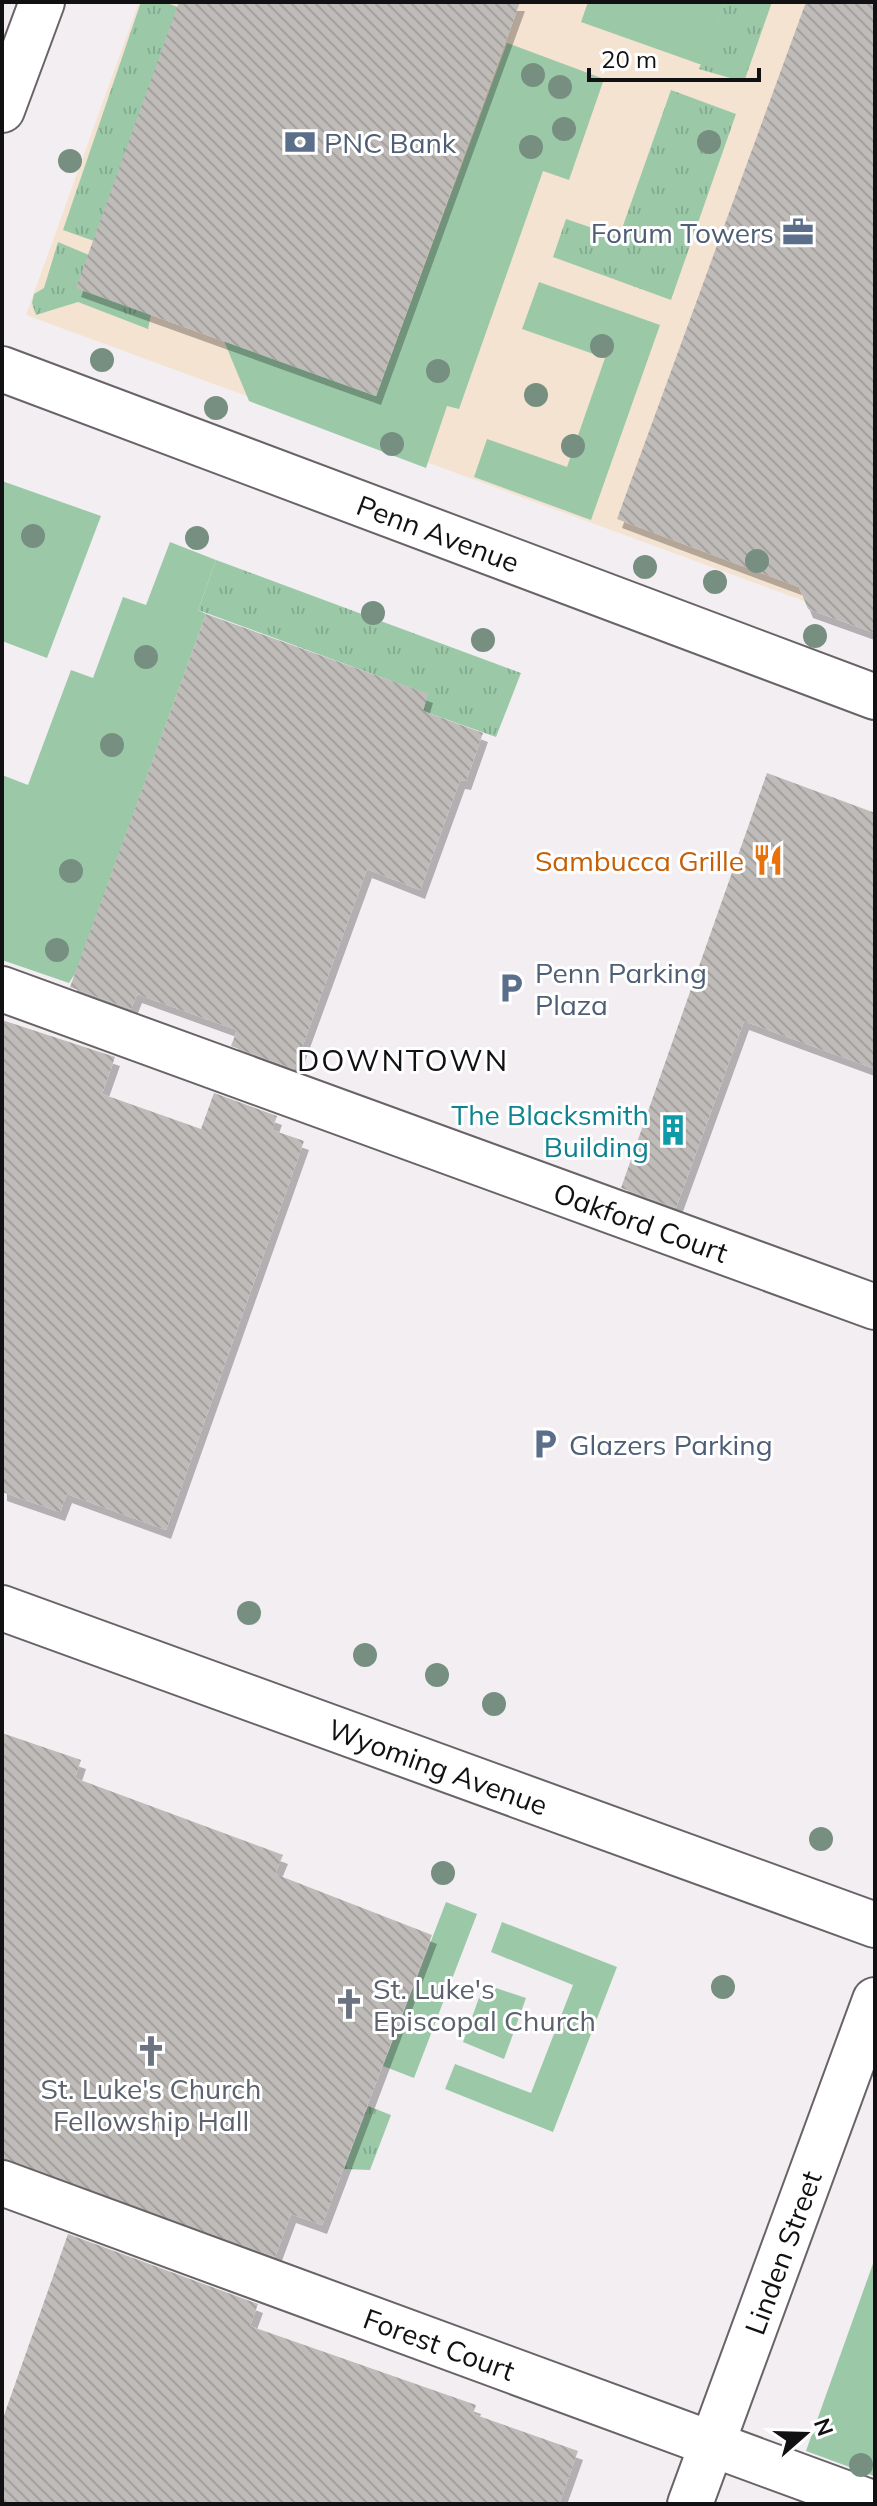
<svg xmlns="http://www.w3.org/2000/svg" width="877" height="2506" font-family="Mulish,sans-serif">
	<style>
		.commercial { fill: #f4e3d1 }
		.grass { fill: url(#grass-tufts) }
		.garden { fill: #9bc9a8 }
		.building { fill: url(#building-back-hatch); filter: url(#shadow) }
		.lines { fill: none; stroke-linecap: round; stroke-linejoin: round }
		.minor-casing { stroke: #676367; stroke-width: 48 }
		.major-casing { stroke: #676367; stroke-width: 48 }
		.minor { stroke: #fff; stroke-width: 44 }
		.major { stroke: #fff; stroke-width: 44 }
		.tree { fill: #778f81 }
		.labels { text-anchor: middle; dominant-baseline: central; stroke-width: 6; stroke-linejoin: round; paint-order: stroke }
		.service-label { font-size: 28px; fill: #4e5e75; stroke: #fff; text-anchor: start }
		.street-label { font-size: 28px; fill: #111012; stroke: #fff }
		.food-label { font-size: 28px; fill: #c56008; stroke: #fff; text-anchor: end }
		.culture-label { font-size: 28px; fill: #0d838f; stroke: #fff; text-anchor: end }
		.worship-label { font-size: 28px; fill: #5b616d; stroke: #fff; text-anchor: start }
		.neighbourhood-label { font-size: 30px; letter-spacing: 2px; fill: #111012; stroke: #fff }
	</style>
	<defs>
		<pattern id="grass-tufts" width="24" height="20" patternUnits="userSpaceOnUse" patternTransform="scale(2)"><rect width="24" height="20" fill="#9bc9a8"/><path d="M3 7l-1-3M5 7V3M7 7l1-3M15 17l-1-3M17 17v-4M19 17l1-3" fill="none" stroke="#84ac90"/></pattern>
		<pattern id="building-back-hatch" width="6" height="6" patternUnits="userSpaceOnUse" patternTransform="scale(2)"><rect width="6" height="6" fill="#bfbbb8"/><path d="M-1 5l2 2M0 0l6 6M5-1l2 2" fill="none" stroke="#a3a09d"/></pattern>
		<filter id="shadow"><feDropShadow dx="5" dy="9" stdDeviation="0" flood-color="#0004"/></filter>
	</defs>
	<rect width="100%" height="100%" fill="#f2eef2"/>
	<polygon class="commercial" points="139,2 875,2 875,627 26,315"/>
	<g class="grass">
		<polygon points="141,2 164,2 178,7 94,241 63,230"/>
		<polygon points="725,2 772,2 744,82 699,69"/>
		<polygon points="671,90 736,114 671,300 553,257 566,219 619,237"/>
		<polygon points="58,242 89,255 151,315 148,329 78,302 36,315 32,303 34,294 44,288"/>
		<polygon points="216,560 521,673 496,737 423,711 427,694 198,610"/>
		<polygon points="368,2106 391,2115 370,2170 344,2169"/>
	</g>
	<g class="garden">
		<polygon points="588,2 725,2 702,65 581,22"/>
		<polygon points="507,43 604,79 569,180 543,171 459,409 447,406 426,468 249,401 224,341 376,396"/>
		<polygon points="539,282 660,325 591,520 474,477 487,439 567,467 605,358 522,329"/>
		<polygon points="2,481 101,516 47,658 2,641"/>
		<polygon points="170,542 216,560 198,610 206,614 76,972 69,983 2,960 2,775 28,785 71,670 93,678 123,597 146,605"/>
		<polygon points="446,1902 477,1914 414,2078 383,2066"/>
		<polygon points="502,1922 617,1967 553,2132 445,2089 455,2064 531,2093 573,1985 491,1952"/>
		<polygon points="484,1984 526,1998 504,2059 463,2042"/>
		<polygon points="875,2258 875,2473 874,2476 806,2451"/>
	</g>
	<g class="building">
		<polygon points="179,2 520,2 376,396 76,288"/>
		<polygon points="806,2 875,2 875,633 808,609 799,587 617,519"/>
		<polygon points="206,614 428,694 423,711 483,733 466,781 460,780 420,890 367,869 294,1069 231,1046 237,1030 137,994 131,1009 70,987"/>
		<polygon points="767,773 875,813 875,1069 744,1021 676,1208 621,1188"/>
		<polygon points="2,1020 115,1057 102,1094 201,1129 214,1093 277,1116 272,1130 304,1141 166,1530 67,1494 60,1512 2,1492"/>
		<polygon points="2,1733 81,1760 75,1778 283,1855 275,1874 432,1935 322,2225 291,2214 275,2257 2,2159"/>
		<polygon points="68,2234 258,2304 250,2326 476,2405 473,2414 578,2451 559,2504 2,2504 2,2421"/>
	</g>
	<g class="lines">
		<defs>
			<g id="minor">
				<polyline points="2,110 42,2"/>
				<path id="s1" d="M 2,989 L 875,1307"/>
				<path id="s2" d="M 2,2183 L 875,2504"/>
			</g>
			<g id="major">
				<path id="s3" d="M 2,369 L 875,697"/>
				<path id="s4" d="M 2,1608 L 875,1925"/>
				<path id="s5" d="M 690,2504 L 875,2000"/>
			</g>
		</defs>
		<use href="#minor" class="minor-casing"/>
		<use href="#major" class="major-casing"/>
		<use href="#minor" class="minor"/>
		<use href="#major" class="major"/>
	</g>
	<g class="tree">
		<circle cx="533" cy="75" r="12"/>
		<circle cx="560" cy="87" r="12"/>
		<circle cx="564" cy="129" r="12"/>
		<circle cx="709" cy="142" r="12"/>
		<circle cx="531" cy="147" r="12"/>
		<circle cx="70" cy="161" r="12"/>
		<circle cx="602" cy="346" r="12"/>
		<circle cx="102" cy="360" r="12"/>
		<circle cx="438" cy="371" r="12"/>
		<circle cx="536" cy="395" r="12"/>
		<circle cx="216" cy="408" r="12"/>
		<circle cx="392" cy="444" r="12"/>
		<circle cx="573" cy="446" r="12"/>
		<circle cx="33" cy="536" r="12"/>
		<circle cx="197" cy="538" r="12"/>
		<circle cx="757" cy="561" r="12"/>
		<circle cx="645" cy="567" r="12"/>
		<circle cx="715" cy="582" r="12"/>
		<circle cx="373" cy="613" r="12"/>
		<circle cx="815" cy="636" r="12"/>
		<circle cx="483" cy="640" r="12"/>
		<circle cx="146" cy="657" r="12"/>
		<circle cx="112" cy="745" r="12"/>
		<circle cx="71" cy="871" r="12"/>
		<circle cx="57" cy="950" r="12"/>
		<circle cx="249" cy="1613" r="12"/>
		<circle cx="365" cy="1655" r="12"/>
		<circle cx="437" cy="1675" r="12"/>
		<circle cx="494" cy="1704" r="12"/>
		<circle cx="821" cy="1839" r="12"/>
		<circle cx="443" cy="1873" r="12"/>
		<circle cx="723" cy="1987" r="12"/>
		<circle cx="861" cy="2465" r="12"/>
	</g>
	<defs>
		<symbol id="bank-bare" viewBox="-9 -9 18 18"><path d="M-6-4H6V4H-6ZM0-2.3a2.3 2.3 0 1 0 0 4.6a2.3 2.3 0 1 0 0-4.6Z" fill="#5c6f8a" stroke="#fff" stroke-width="2.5" paint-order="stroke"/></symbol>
		<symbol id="office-bare" viewBox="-9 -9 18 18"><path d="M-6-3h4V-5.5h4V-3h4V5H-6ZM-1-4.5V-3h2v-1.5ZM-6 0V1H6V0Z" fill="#5c6f8a" stroke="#fff" stroke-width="2.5" paint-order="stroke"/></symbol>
		<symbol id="restaurant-bare" viewBox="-9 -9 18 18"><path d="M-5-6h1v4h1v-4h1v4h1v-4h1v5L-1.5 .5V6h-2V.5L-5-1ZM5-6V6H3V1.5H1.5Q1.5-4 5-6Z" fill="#e8710a" stroke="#fff" stroke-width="2.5" paint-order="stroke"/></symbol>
		<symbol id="parking-bare" viewBox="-9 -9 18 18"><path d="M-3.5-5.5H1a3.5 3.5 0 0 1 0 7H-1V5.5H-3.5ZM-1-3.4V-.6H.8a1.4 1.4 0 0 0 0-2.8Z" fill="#5c6f8a" stroke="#fff" stroke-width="2.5" paint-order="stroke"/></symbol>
		<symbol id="building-bare" viewBox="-9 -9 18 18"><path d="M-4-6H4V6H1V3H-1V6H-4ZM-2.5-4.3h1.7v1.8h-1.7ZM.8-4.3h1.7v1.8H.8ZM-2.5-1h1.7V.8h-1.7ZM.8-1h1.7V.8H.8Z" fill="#0f9aa8" stroke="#fff" stroke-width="2.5" paint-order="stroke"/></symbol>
		<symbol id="church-bare" viewBox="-9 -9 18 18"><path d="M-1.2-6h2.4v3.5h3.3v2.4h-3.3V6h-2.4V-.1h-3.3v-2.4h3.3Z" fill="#6b7280" stroke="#fff" stroke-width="2.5" paint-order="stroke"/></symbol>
	</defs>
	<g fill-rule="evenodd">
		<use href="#bank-bare" x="278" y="120" width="44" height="44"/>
		<use href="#office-bare" x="776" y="210" width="44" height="44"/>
		<use href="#restaurant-bare" x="746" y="838" width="44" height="44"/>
		<use href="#parking-bare" x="489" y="966" width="44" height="44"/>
		<use href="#building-bare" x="651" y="1108" width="44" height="44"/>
		<use href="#parking-bare" x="523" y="1422" width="44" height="44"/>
		<use href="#church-bare" x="327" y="1982" width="44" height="44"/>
		<use href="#church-bare" x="129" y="2029" width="44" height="44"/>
	</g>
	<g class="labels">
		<g class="service-label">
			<text x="324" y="142">PNC Bank</text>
			<text x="774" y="232" text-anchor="end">Forum Towers</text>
			<text x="535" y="972">Penn Parking<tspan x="535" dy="32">Plaza</tspan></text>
			<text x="569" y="1444">Glazers Parking</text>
		</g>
		<g class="street-label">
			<text stroke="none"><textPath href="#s3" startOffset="466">Penn Avenue</textPath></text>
			<text stroke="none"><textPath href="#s1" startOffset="680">Oakford Court</textPath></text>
			<text stroke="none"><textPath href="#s4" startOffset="464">Wyoming Avenue</textPath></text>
			<text stroke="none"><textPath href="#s5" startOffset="268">Linden Street</textPath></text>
			<text stroke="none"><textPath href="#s2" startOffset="466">Forest Court</textPath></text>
		</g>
		<g class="food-label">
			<text x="744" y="860">Sambucca Grille</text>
		</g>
		<g class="culture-label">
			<text x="649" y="1114">The Blacksmith<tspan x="649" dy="32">Building</tspan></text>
		</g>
		<g class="worship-label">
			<text x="373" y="1988">St. Luke's<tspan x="373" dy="32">Episcopal Church</tspan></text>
			<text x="151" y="2088" text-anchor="middle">St. Luke's Church<tspan x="151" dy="32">Fellowship Hall</tspan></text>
		</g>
		<g class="neighbourhood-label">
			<text x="403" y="1060">DOWNTOWN</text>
		</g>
	</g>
	<rect width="877" height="2506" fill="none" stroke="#111012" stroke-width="8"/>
	<g transform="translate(805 2434) rotate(70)" stroke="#ffffff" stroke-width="6" paint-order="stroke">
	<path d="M0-6L14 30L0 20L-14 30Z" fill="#111012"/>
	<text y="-12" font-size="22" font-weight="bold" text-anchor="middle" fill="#111012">N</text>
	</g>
	<path d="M589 68v12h170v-12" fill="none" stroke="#111012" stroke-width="4"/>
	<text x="601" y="68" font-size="24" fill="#111012" stroke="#ffffff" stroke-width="6" paint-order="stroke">20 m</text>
</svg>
